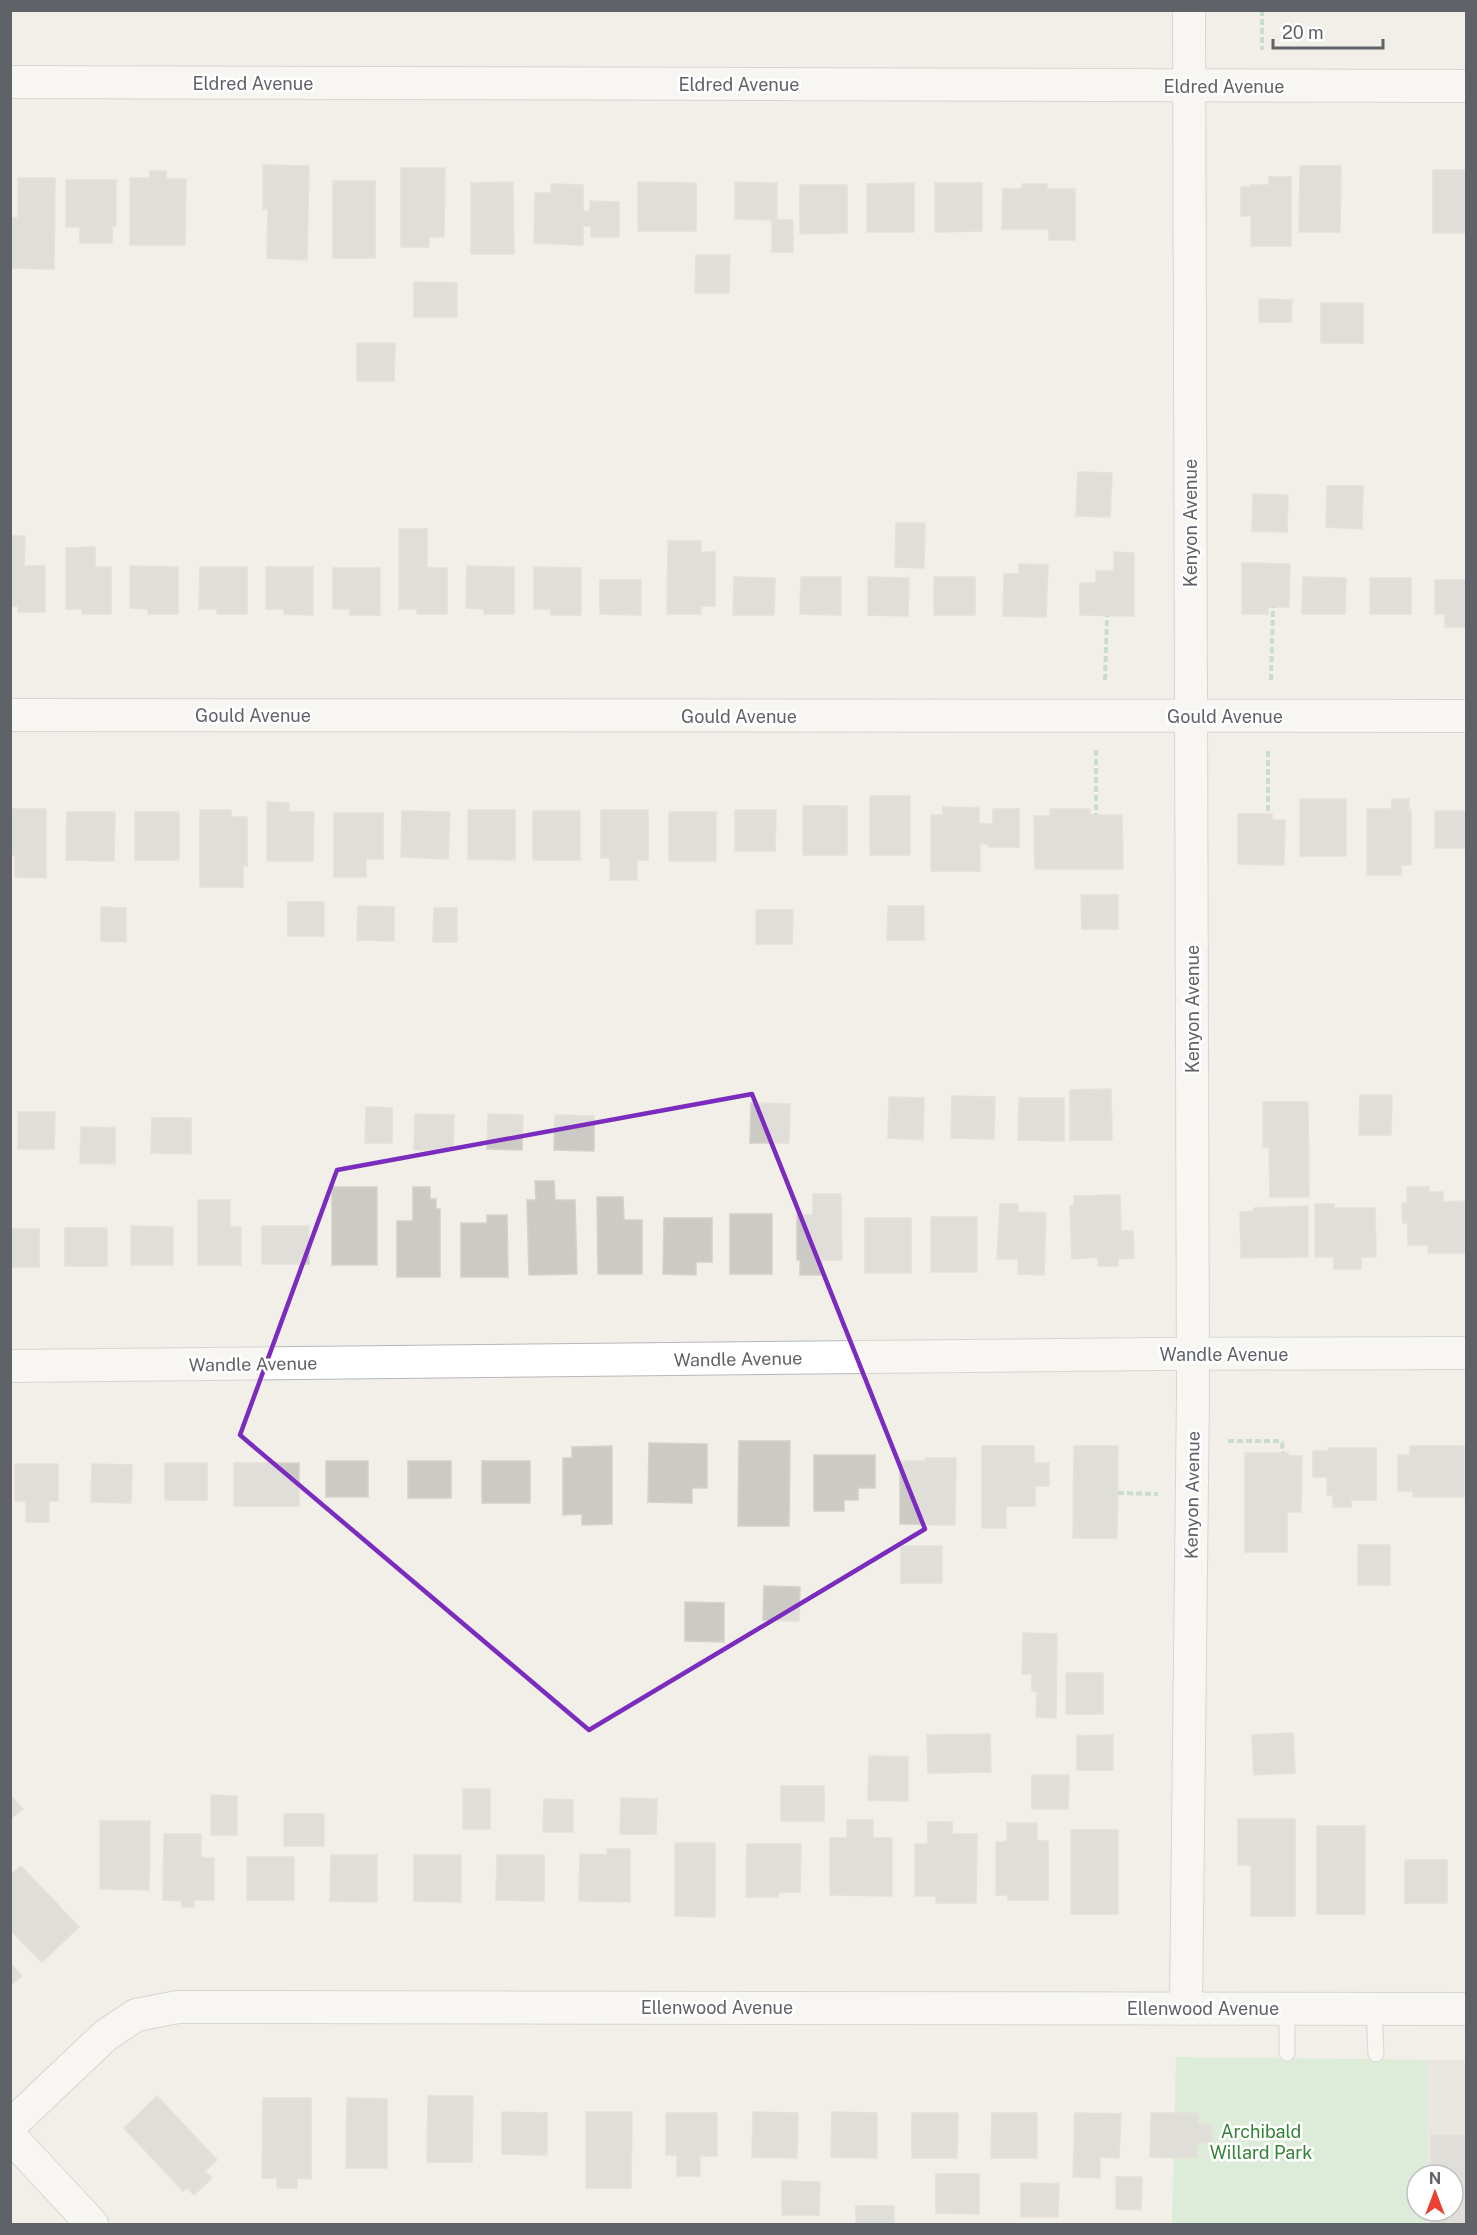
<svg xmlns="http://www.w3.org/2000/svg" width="1477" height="2235" font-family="'Public Sans',sans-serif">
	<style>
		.education { fill: #e1ded6 }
		.green { fill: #c5e8c5 }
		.building { fill: #cccac5; stroke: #d6d1c6; stroke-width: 1.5 }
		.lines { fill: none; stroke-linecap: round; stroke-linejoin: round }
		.service-casing { stroke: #b5b8bc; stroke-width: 17 }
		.minor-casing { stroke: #b5b8bc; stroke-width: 34 }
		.path { stroke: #9cc7a9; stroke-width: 4; stroke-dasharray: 6 3; stroke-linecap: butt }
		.service { stroke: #fff; stroke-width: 15 }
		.minor { stroke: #fff; stroke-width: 32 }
		.marked { fill: none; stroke: #7b2cbf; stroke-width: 4.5; stroke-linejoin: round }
		.labels { text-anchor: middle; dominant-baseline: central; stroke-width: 5; stroke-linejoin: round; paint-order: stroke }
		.street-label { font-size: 18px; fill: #5f6368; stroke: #fff }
		.park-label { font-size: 18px; fill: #348238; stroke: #fff }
	</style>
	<rect width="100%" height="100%" fill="#f1efe8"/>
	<polygon class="education" points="1427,2060 1466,2060 1466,2224 1427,2224 1427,2211 1453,2211 1453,2175 1427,2175"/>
	<polygon class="green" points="1176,2057 1427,2060 1427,2175 1417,2175 1417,2211 1427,2211 1427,2224 1172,2224"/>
	<g class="building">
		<polygon points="263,165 309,166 307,260 267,258 268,209 263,209"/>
		<polygon points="1300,166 1341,166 1340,232 1299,232"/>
		<polygon points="401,168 445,168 444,237 429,237 429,247 401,247"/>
		<rect x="1433" y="170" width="33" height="63"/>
		<polygon points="150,171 166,171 166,179 186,179 185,245 130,245 130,178 150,178"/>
		<polygon points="1269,177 1291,177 1291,246 1251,246 1251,216 1241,216 1241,187 1250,187 1250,185 1269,185"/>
		<polygon points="18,178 55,178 54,269 10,268 10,218 18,218"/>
		<polygon points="66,180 116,180 116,226 112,226 112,243 80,243 80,227 66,227"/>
		<rect x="333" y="181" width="42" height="77"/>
		<polygon points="513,182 514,254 471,254 471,183"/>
		<polygon points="638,182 696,183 696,231 638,231"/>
		<polygon points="735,182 777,183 777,220 735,219"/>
		<polygon points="914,183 914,232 867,232 867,184"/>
		<polygon points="935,183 982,183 982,231 935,232"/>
		<polygon points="551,184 583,185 583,211 590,212 590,201 619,202 619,237 591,237 591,226 583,226 583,245 534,243 535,193 551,193"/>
		<polygon points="1022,184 1047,184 1047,189 1075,189 1075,240 1049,240 1049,229 1002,229 1003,189 1022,189"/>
		<polygon points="800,185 847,185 847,233 800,234"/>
		<rect x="772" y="220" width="21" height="32"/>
		<polygon points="696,255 730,255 729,293 695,293"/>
		<polygon points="414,282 457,283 457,317 414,317"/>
		<polygon points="1259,299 1292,300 1291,322 1259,322"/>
		<rect x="1321" y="303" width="42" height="40"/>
		<polygon points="357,343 395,343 394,381 357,381"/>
		<polygon points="1078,472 1112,473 1110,517 1076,516"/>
		<polygon points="1327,486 1363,486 1362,529 1326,527"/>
		<polygon points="1253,494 1288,495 1287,532 1252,531"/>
		<polygon points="896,523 925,523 924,568 895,567"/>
		<polygon points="399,529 427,529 427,568 447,568 447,614 417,614 417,609 399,609"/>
		<polygon points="10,536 25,536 24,566 45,566 45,612 18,612 18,606 10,606"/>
		<polygon points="668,541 701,541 701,552 715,552 715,606 701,606 701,614 667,614"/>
		<polygon points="95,547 95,567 111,567 111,614 82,614 82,609 66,609 66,548"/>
		<polygon points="1114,552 1134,553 1134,616 1080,615 1080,583 1096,583 1096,571 1114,571"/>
		<polygon points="1242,563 1290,564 1289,607 1268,607 1268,614 1242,614"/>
		<polygon points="1019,564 1048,565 1046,617 1003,616 1004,574 1019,574"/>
		<polygon points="130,566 178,567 178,614 148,614 148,609 130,608"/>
		<polygon points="467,566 514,567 514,614 484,614 484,609 466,608"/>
		<polygon points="200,567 247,567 247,614 217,614 217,609 199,609"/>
		<polygon points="266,567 313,567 313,615 284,614 284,609 266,609"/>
		<polygon points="534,567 581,568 581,615 551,615 551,609 534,609"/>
		<polygon points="333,568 380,568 380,615 350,615 350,609 333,609"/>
		<polygon points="734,577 775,578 774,615 733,615"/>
		<polygon points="801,577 841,577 841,615 800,614"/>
		<polygon points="868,577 909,578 908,616 868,615"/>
		<rect x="934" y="577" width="41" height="38"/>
		<polygon points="1303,577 1346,578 1345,614 1302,614"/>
		<rect x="1370" y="578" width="41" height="36"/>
		<polygon points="600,580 641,580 641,615 600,614"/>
		<polygon points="1435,580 1466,580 1466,627 1445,627 1445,614 1435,614"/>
		<rect x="870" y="796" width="40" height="59"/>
		<rect x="1300" y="799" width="46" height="57"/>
		<polygon points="1392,799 1409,799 1409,810 1411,810 1411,865 1401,865 1401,875 1367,875 1367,809 1392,809"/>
		<polygon points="267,802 289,803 289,812 314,812 313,861 267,861"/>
		<rect x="803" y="806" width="44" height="49"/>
		<polygon points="943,807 979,808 979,824 993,824 993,809 1019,809 1019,847 989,847 989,844 980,844 980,871 931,871 931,815 943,815"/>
		<polygon points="10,809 46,809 46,878 15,877 15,855 10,855"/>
		<polygon points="1050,809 1090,809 1090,815 1122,815 1123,869 1035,869 1034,816 1050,816"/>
		<polygon points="200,810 231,810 231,817 247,817 247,866 243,866 243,887 200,887"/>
		<polygon points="468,810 515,810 515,860 468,859"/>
		<polygon points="601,810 648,810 648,860 637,860 637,880 610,880 610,858 601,858"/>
		<polygon points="735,810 776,810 775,851 735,851"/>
		<polygon points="402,811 450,812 448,859 401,857"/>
		<rect x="533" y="811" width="47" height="49"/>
		<rect x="1435" y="811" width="31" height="37"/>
		<polygon points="67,812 115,812 114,861 66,860"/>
		<rect x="135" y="812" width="44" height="48"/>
		<rect x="669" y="812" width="47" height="49"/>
		<polygon points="334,813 383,813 383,859 366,859 366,877 334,877"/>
		<polygon points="1238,814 1272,814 1272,820 1285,820 1284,865 1238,864"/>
		<polygon points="1081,895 1118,895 1118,929 1082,929"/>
		<rect x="288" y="902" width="36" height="34"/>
		<polygon points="358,906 394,907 394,941 357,940"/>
		<polygon points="888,906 924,906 924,940 887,940"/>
		<polygon points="101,907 126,908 126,942 101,941"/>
		<polygon points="434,908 457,908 457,942 433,942"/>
		<polygon points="756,910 793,910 792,944 756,944"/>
		<polygon points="1111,1089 1112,1140 1070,1140 1070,1090"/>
		<polygon points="1360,1095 1392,1095 1391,1135 1359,1135"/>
		<polygon points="952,1096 995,1097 994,1139 951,1138"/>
		<polygon points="889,1097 924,1098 923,1140 888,1138"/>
		<polygon points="1019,1098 1064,1098 1064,1141 1018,1140"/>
		<polygon points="1263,1102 1308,1102 1309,1197 1270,1197 1269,1147 1263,1147"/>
		<polygon points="751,1103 790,1104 789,1143 750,1143"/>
		<polygon points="366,1107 392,1108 392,1143 365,1143"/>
		<polygon points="18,1112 55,1112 54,1149 18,1149"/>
		<polygon points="415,1114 454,1115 453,1150 414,1150"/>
		<polygon points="488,1114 523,1115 522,1150 487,1149"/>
		<polygon points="555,1115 594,1116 594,1151 554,1150"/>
		<polygon points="152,1118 191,1118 191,1154 151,1153"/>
		<polygon points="81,1127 115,1128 115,1164 80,1163"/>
		<polygon points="535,1181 554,1181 555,1200 575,1200 577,1274 529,1275 527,1200 536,1200"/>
		<rect x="332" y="1187" width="45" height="78"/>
		<polygon points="413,1187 430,1187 430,1199 436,1199 436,1209 440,1209 440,1277 397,1277 397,1221 413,1221"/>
		<polygon points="1407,1187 1429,1187 1429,1192 1443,1192 1443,1202 1465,1201 1465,1253 1428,1253 1428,1245 1408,1245 1408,1223 1403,1223 1402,1203 1407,1203"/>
		<polygon points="813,1194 841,1194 842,1260 822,1260 822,1275 800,1275 800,1260 797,1260 797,1215 813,1215"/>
		<polygon points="1120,1195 1121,1231 1133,1231 1134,1258 1118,1259 1118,1266 1098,1266 1098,1257 1072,1259 1070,1206 1074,1206 1074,1196"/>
		<polygon points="597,1197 623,1197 624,1220 642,1220 642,1274 598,1274"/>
		<polygon points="198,1200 230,1200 230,1227 241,1227 241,1265 198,1265"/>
		<polygon points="1000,1204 1018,1204 1018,1212 1046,1213 1044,1275 1018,1274 1018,1259 997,1259"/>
		<polygon points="1315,1204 1334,1204 1334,1208 1375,1208 1376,1257 1361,1257 1361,1269 1334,1269 1334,1257 1315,1257"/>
		<polygon points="1308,1206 1308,1257 1241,1258 1240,1212 1254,1211 1254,1208"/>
		<rect x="730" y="1214" width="42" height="60"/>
		<polygon points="487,1215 507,1215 508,1277 461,1277 461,1223 487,1223"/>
		<rect x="931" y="1217" width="46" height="55"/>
		<polygon points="664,1218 712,1218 712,1262 696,1262 696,1275 663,1274"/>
		<rect x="865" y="1218" width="46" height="55"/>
		<polygon points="131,1226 173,1227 173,1265 131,1265"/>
		<rect x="262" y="1226" width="47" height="38"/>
		<rect x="65" y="1228" width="42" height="38"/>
		<rect x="10" y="1229" width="29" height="38"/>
		<polygon points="739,1441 790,1441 789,1526 738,1526"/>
		<polygon points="649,1443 707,1444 707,1488 692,1488 692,1503 648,1502"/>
		<polygon points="612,1446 612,1524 582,1525 582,1514 563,1515 563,1458 572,1458 572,1447"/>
		<polygon points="982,1446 1034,1446 1034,1463 1049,1463 1049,1486 1035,1486 1035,1506 1006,1506 1006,1528 982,1528"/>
		<polygon points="1074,1446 1118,1446 1117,1538 1073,1538"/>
		<polygon points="1410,1446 1464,1446 1464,1497 1413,1497 1413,1491 1398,1491 1398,1455 1410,1455"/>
		<polygon points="1328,1448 1376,1448 1376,1500 1351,1500 1351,1507 1333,1507 1333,1495 1327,1495 1327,1477 1313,1477 1313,1451 1328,1451"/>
		<polygon points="1245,1453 1288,1453 1288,1456 1302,1456 1301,1512 1287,1512 1287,1552 1245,1552"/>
		<polygon points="814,1455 875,1455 875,1488 858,1488 858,1500 844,1500 844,1511 814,1511"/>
		<polygon points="926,1458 956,1458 955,1525 900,1524 900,1461 926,1461"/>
		<rect x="326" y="1461" width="42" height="36"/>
		<rect x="408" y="1461" width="43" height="37"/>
		<rect x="482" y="1461" width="48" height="42"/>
		<rect x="165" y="1463" width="42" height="37"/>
		<rect x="234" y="1463" width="65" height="43"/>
		<polygon points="15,1464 58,1464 58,1501 49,1501 49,1522 26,1522 26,1501 15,1501"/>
		<polygon points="92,1464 132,1465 131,1503 91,1502"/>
		<rect x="1358" y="1545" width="32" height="40"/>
		<rect x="901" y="1546" width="41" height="37"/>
		<polygon points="764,1586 800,1587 799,1621 763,1620"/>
		<polygon points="685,1602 724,1603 724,1642 685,1641"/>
		<polygon points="1023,1633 1057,1634 1056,1718 1036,1717 1037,1691 1032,1691 1032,1674 1022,1674"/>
		<rect x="1066" y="1673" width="37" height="41"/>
		<polygon points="1293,1733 1295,1773 1254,1775 1252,1735"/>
		<polygon points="990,1734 991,1772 928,1773 927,1735"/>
		<polygon points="1113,1735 1113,1770 1077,1770 1077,1736"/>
		<polygon points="869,1756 908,1757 908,1801 868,1800"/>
		<polygon points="1032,1775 1069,1775 1068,1809 1032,1809"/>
		<rect x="781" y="1786" width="43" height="35"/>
		<rect x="463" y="1789" width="27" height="40"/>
		<polygon points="10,1795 23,1809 10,1819"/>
		<polygon points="211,1795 237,1796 237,1835 211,1835"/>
		<polygon points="621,1798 657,1799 656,1834 620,1834"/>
		<polygon points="544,1799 573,1800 573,1832 543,1832"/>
		<rect x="284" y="1814" width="40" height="32"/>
		<polygon points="1238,1819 1295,1819 1295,1916 1251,1916 1251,1865 1238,1865"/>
		<polygon points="847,1820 873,1820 873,1838 892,1838 892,1896 830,1895 830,1838 847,1838"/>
		<polygon points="100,1821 150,1821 149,1890 100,1889"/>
		<polygon points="928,1822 952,1822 952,1834 977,1834 976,1903 936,1903 936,1896 915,1896 915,1844 928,1844"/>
		<polygon points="1007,1823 1037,1823 1037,1841 1048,1841 1048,1900 1008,1900 1008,1895 996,1895 996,1842 1007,1842"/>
		<rect x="1317" y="1826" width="48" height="88"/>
		<rect x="1071" y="1830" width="47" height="84"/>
		<polygon points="164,1834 201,1834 201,1858 214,1858 214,1900 194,1900 194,1907 182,1907 182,1901 163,1900"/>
		<polygon points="675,1843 715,1843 715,1917 675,1916"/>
		<polygon points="747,1844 801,1844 800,1892 779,1892 778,1897 746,1897"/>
		<polygon points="607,1849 630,1849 630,1902 579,1901 580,1854 607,1855"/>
		<polygon points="331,1855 377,1855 377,1902 330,1901"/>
		<polygon points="414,1855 461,1855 461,1902 414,1901"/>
		<polygon points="497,1855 544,1855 544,1901 496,1900"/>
		<rect x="247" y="1857" width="47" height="43"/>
		<rect x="1405" y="1860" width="42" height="43"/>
		<polygon points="21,1866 79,1927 42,1962 10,1930 10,1875"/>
		<polygon points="10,1963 22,1976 10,1986"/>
		<polygon points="157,2096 217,2160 205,2171 212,2178 194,2195 187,2188 183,2191 124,2128"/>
		<polygon points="428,2096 473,2096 472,2162 427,2162"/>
		<polygon points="263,2098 311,2098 311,2179 297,2178 297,2188 277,2188 277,2178 262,2178"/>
		<polygon points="347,2098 387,2099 387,2168 346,2168"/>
		<polygon points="502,2112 547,2113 547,2155 502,2154"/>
		<polygon points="586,2112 632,2112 631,2188 586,2188"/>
		<polygon points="753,2112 798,2113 797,2158 752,2157"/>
		<polygon points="832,2112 877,2113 877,2158 831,2157"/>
		<polygon points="666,2113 717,2113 717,2156 700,2156 700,2176 677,2176 677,2155 666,2155"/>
		<polygon points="912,2113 958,2113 957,2158 912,2158"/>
		<polygon points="992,2113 1037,2113 1037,2158 991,2158"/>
		<polygon points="1075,2113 1121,2114 1119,2158 1100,2157 1100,2178 1073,2177"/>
		<polygon points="1151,2113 1198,2113 1198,2124 1212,2124 1211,2143 1197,2143 1197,2158 1150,2157"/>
		<polygon points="1431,2135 1466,2135 1466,2224 1430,2224 1430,2211 1453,2211 1453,2175 1431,2175"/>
		<polygon points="936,2174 979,2174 979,2214 936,2213"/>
		<polygon points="1116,2177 1142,2177 1141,2210 1116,2209"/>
		<polygon points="782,2181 820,2182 819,2215 782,2215"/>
		<polygon points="1021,2183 1059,2184 1058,2217 1021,2217"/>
		<rect x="856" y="2206" width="38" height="18"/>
	</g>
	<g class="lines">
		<defs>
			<g id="service">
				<polyline points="1287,2008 1287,2053"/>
				<polyline points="1374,2010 1376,2054"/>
			</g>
			<g id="minor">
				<polyline points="10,82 1466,86"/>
				<polyline points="10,715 1466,716"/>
				<polyline points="10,1366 1154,1354 1466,1353"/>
				<polyline points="1186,2007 1193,1393 1189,10"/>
				<polyline points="10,2126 106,2035 136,2015 178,2007 1466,2009"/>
				<polyline points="10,2136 92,2224"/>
			</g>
		</defs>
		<use href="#service" class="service-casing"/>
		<use href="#minor" class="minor-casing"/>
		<g class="path">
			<polyline points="1262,10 1262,50"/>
			<polyline points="1105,680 1107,616"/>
			<polyline points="1271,680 1273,607"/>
			<polyline points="1096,750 1096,815"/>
			<polyline points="1268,751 1268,814"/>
			<polyline points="1228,1441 1277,1441 1282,1443 1283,1453"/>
			<polyline points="1118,1493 1158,1494"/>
		</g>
		<use href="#service" class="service"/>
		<use href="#minor" class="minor"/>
	</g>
	<path d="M0 0H1477V2235H0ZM 752,1094 L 925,1529 L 589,1730 L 240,1435 L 337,1170 Z" fill="#f1efe8" fill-opacity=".55" fill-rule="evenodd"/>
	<path class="marked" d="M 752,1094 L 925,1529 L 589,1730 L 240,1435 L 337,1170 Z"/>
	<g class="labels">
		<g class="street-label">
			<text x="253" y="83">Eldred Avenue</text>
			<text x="739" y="84">Eldred Avenue</text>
			<text x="1224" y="86">Eldred Avenue</text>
			<text transform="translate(1190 523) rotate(-90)">Kenyon Avenue</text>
			<text x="253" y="715">Gould Avenue</text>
			<text x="739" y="716">Gould Avenue</text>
			<text x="1225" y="716">Gould Avenue</text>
			<text transform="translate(1192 1009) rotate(-90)">Kenyon Avenue</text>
			<text x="1224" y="1354">Wandle Avenue</text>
			<text transform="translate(738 1359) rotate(-1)">Wandle Avenue</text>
			<text transform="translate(253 1364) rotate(-1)">Wandle Avenue</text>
			<text transform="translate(1192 1495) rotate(-89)">Kenyon Avenue</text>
			<text x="717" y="2007">Ellenwood Avenue</text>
			<text x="1203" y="2008">Ellenwood Avenue</text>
		</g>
		<g class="park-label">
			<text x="1261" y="2131">Archibald<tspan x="1261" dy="21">Willard Park</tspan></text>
		</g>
	</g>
	<rect width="1477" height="2235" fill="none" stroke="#5f6368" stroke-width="24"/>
	<g transform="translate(1435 2193)"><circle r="28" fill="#ffffff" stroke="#bfc1c3" stroke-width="1.5"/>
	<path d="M0-4.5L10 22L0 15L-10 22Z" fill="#ea4335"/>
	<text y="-9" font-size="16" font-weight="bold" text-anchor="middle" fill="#5f6368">N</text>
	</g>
	<path d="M1273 39v9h110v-9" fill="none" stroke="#5f6368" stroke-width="3"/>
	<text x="1282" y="39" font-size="18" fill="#5f6368" stroke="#ffffff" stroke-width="4.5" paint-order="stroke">20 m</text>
</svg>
